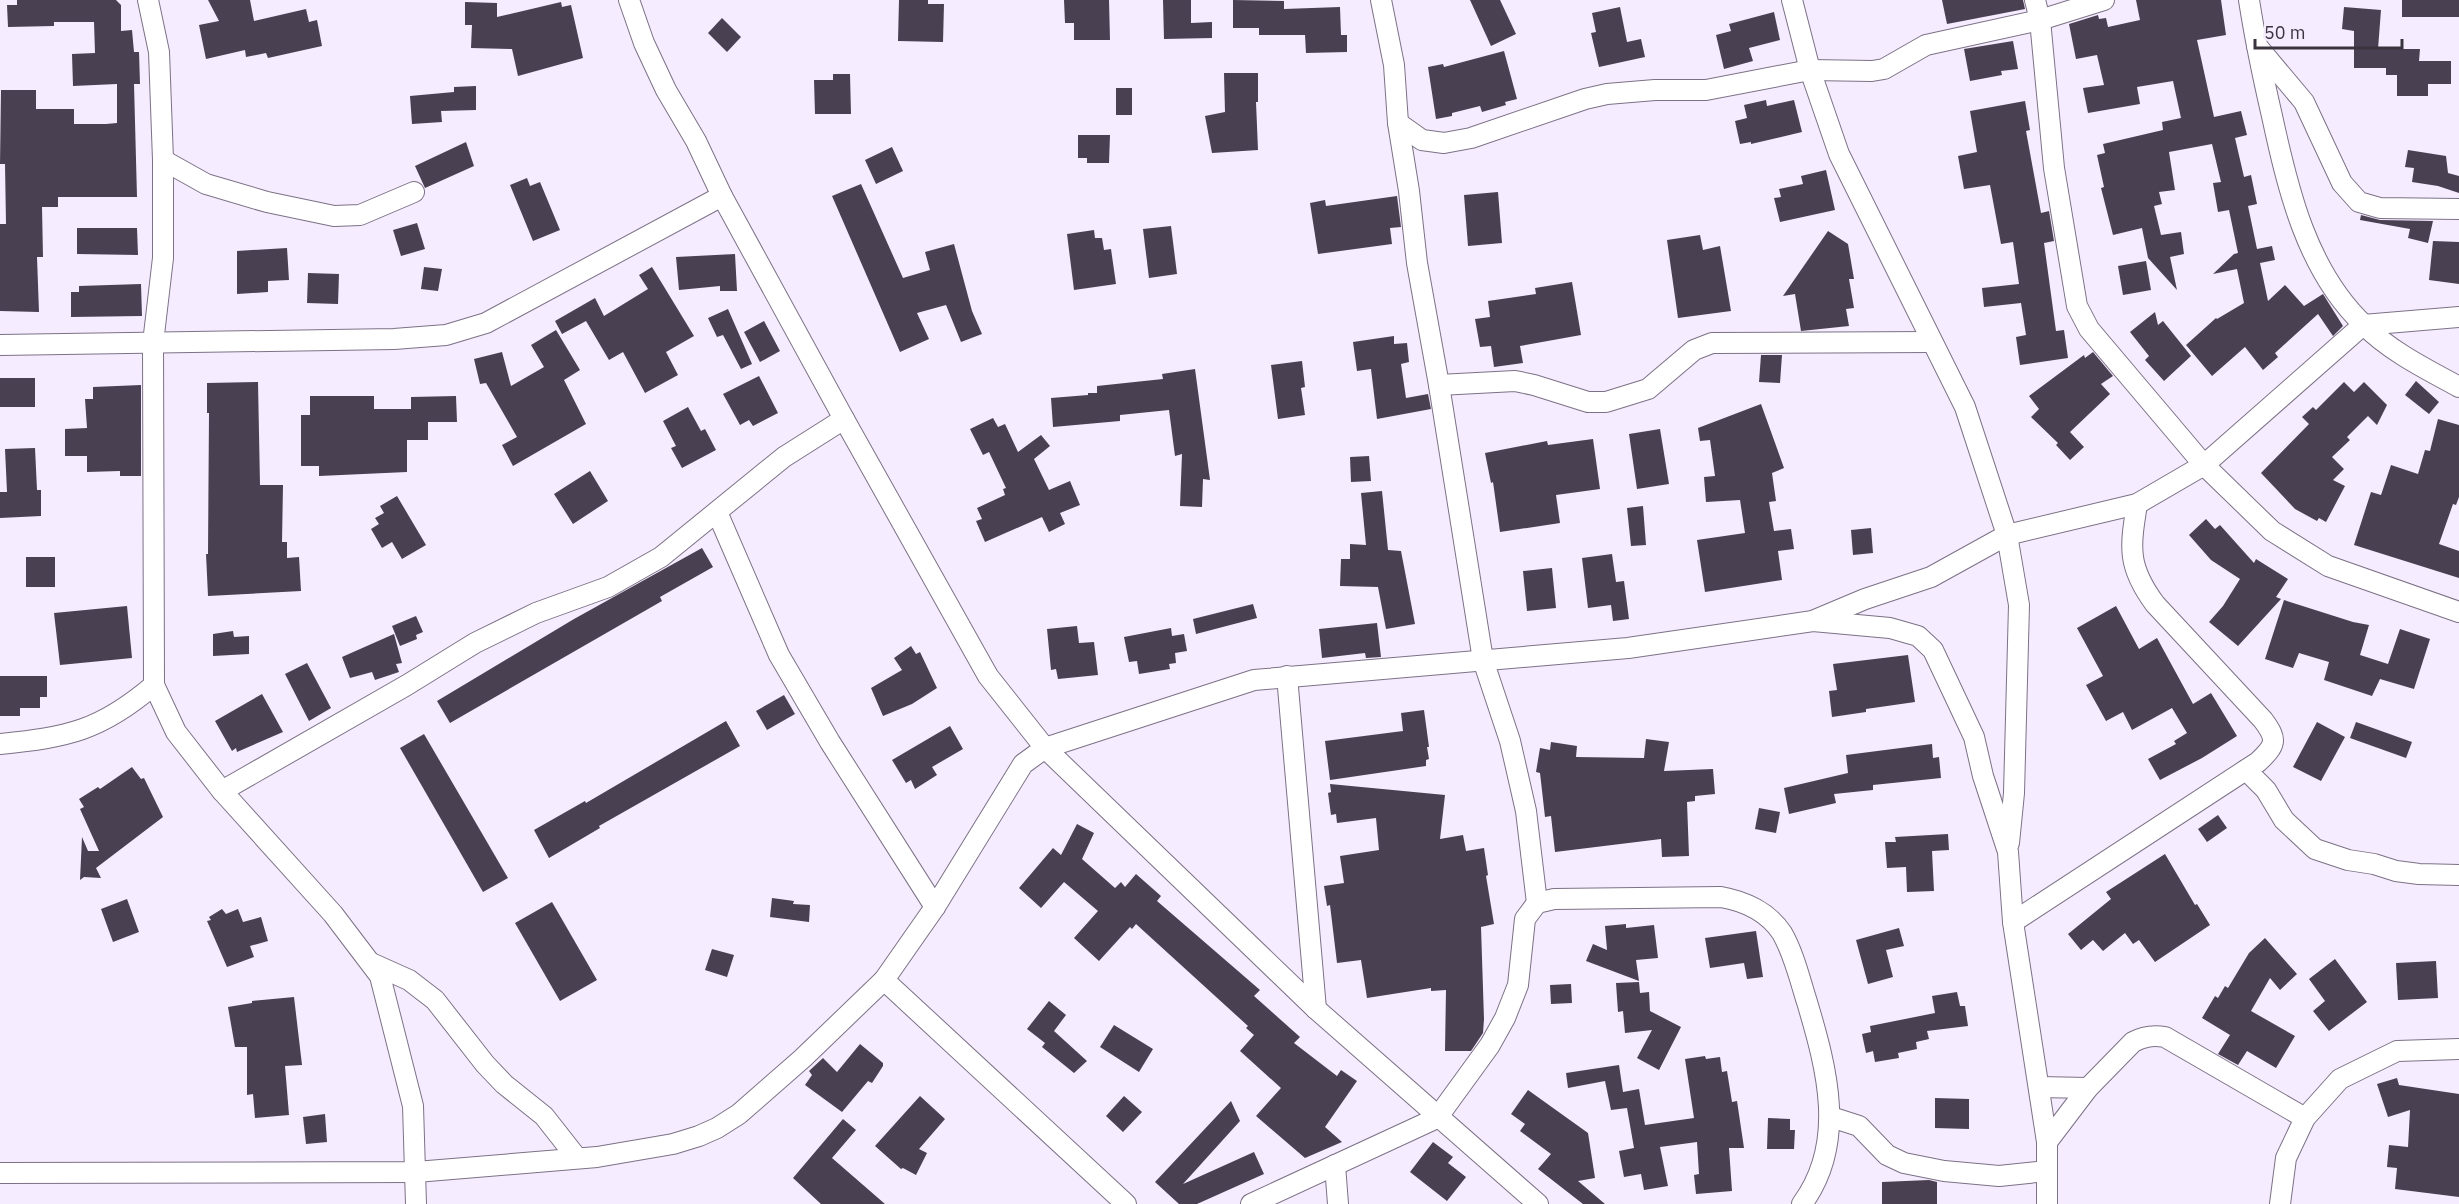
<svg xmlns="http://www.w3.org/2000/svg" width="2459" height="1204" font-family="'IBM Plex Sans',sans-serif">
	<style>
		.building { fill: #494052 }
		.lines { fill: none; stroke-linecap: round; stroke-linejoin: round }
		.minor-casing { stroke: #7c7186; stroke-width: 22 }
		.minor { stroke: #fff; stroke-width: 20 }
	</style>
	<rect width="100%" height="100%" fill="#f6ecff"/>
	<g class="building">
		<polygon points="17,0 116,0 121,5 121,31 132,30 134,52 139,52 140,84 134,84 137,197 58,197 58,207 42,207 43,257 37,257 39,312 0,311 0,224 6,224 5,164 0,164 1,90 36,90 36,109 74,109 74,124 106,124 117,123 117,84 73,86 72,54 95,53 94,22 54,22 54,26 8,27 7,5 17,5"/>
		<polygon points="208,0 250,0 254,21 306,9 309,22 317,20 322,46 268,58 266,53 246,57 245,50 206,59 199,25 219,21"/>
		<polygon points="899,0 928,0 928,4 944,4 943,42 898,41"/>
		<polygon points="1064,0 1109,0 1110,40 1074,40 1074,23 1065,23"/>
		<polygon points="1163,0 1191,0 1191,23 1212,22 1212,38 1164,39"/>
		<polygon points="1233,0 1284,1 1284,9 1340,7 1341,35 1347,35 1347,52 1306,53 1305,35 1259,35 1259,28 1233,28"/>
		<polygon points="1470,0 1500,0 1516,34 1491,46"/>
		<polygon points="1942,0 2023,0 2025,9 1947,24"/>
		<polygon points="2136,0 2221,0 2226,35 2197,40 2214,117 2241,111 2247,135 2235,138 2244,177 2251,175 2257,204 2248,206 2257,249 2272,246 2275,260 2260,263 2268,301 2285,285 2304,306 2323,294 2343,326 2333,336 2318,314 2275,353 2278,357 2263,370 2245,347 2212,376 2186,345 2216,318 2217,319 2244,303 2237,269 2213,274 2234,254 2238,253 2229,210 2218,212 2213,183 2221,182 2212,144 2169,152 2175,190 2159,192 2162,204 2154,206 2161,235 2181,232 2184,254 2170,257 2177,290 2148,258 2142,228 2113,235 2101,188 2104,187 2097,155 2105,153 2103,144 2163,130 2162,122 2181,118 2173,81 2137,87 2140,104 2088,113 2083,88 2104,85 2097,55 2076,59 2069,24 2098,15 2099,19 2106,18 2108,27 2140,20"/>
		<rect x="2402" y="0" width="57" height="17"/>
		<polygon points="465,2 497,3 497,17 561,2 562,7 571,5 583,58 518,76 512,49 471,48 472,25 465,25"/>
		<polygon points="1620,7 1627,42 1641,39 1645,57 1599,67 1591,33 1596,32 1592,13"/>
		<polygon points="2344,7 2381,10 2378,49 2420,49 2419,61 2451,61 2451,84 2428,84 2428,96 2397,96 2397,75 2386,75 2386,68 2354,68 2354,31 2342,29"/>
		<polygon points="1774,12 1780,40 1749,48 1753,61 1724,69 1716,35 1731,31 1729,24"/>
		<polygon points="722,18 741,37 727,52 708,33"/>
		<polygon points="2013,41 2018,69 2001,71 2002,75 1970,81 1964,49"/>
		<polygon points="1504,51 1517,99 1505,102 1506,105 1482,112 1480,106 1452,113 1452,116 1436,119 1428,67 1443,64 1444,67"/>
		<polygon points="1224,73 1258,73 1258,102 1256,102 1258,150 1212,153 1205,116 1225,112"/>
		<polygon points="833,74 850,74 851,114 815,114 814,80 833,80"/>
		<polygon points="476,86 476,110 441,111 442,122 412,124 410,96 454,92 454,87"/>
		<rect x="1116" y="88" width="16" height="27"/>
		<polygon points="1766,100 1767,106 1794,100 1802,132 1751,144 1751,142 1740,144 1735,121 1747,118 1744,105"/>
		<polygon points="2025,101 2030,130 2026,131 2041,213 2049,211 2054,241 2044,243 2056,331 2064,330 2068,358 2020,365 2016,337 2026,335 2021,303 1984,307 1982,288 2019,284 2013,242 2001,244 1990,185 1964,189 1958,156 1977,152 1970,111"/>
		<polygon points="1078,135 1110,135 1109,163 1087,163 1087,158 1078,158"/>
		<polygon points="466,142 474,166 425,188 415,166"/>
		<polygon points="892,147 903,171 876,184 865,160"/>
		<polygon points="2408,150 2446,156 2448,173 2459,176 2459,193 2438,186 2412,182 2414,168 2405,167"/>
		<polygon points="1826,170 1835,210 1780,222 1774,198 1781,197 1779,189 1803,184 1801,176"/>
		<polygon points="527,178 530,186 540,182 560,230 533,241 510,185"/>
		<polygon points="861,184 903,278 930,270 925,252 954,244 972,311 982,334 961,342 946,305 917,313 929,339 900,352 832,196"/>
		<polygon points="1498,192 1502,243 1468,246 1464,195"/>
		<polygon points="1397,196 1401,227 1390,228 1392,244 1318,254 1310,203 1325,200 1326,206"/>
		<polygon points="2361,215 2380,220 2433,221 2428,243 2408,238 2410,229 2360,220"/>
		<polygon points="417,223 425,249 401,256 393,230"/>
		<polygon points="1171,226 1177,274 1149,278 1143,229"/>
		<polygon points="77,228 137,228 138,255 77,254"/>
		<polygon points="1094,230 1095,238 1102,238 1104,250 1111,249 1116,284 1074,290 1067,234"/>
		<polygon points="1828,231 1848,244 1854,279 1849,279 1854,308 1846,309 1849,326 1801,331 1795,294 1783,296"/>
		<polygon points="1700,235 1703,250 1720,246 1731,311 1678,318 1667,240"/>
		<polygon points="2433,241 2459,242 2459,284 2429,280"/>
		<polygon points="287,248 289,280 268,281 268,292 237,294 237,251"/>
		<polygon points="735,254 737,291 720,291 720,286 679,290 676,257"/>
		<polygon points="2146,261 2151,290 2123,295 2118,266"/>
		<polygon points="424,267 442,269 438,291 421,289"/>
		<polygon points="652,267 694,336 666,352 678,375 645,393 623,352 609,360 586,321 562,334 555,321 595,298 604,316 648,289 639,275"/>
		<polygon points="308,273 339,274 338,304 307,303"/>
		<polygon points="1572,282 1581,335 1520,346 1523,363 1494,367 1491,346 1480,347 1475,319 1490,317 1488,301 1536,294 1535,288"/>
		<polygon points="141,284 142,316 71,317 71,292 79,292 79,286"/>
		<polygon points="728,309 752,364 741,369 723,335 717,337 708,318"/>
		<polygon points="2155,312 2158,325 2163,321 2191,356 2164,381 2145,360 2149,356 2130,332"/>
		<polygon points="764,321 780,351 760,362 744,332"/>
		<polygon points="556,330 580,370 564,380 586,424 513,466 502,445 517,437 486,383 480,384 474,359 502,352 511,386 544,367 531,345"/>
		<polygon points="1394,336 1394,344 1407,343 1409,362 1401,364 1406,398 1428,394 1431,409 1377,419 1371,369 1357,371 1353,342"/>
		<polygon points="2093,352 2113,376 2101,384 2110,394 2070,432 2084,447 2070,460 2056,445 2058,443 2031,417 2039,409 2029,396 2084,355 2085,358"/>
		<polygon points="1761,355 1782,355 1780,383 1759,382"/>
		<polygon points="1302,361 1305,387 1301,388 1305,415 1278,419 1271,365"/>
		<polygon points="1195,369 1210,480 1203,479 1202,507 1180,506 1182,454 1175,456 1169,410 1120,415 1120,421 1053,427 1051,398 1088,395 1088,393 1097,393 1097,386 1163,379 1162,374"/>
		<polygon points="759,376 778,413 753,426 749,420 740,425 723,394"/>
		<rect x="0" y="378" width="35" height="29"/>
		<polygon points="2416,381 2439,402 2429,414 2405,395"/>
		<polygon points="258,382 260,485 283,485 282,542 287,542 287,558 299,557 301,591 208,596 206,554 208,554 209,413 207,413 207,383"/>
		<polygon points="2344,382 2354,392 2364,382 2387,405 2377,425 2368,416 2347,437 2350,440 2332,457 2344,469 2333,480 2345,486 2326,522 2319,518 2317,521 2295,509 2261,473 2309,424 2302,417 2313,407 2316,410"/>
		<polygon points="141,385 141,476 120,476 120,471 87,472 87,456 65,456 65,429 87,428 85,399 93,399 93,387"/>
		<polygon points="310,396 374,396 374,409 411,409 411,397 456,396 457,422 428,422 428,440 407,440 407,472 319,476 319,466 301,466 301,415 310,415"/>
		<polygon points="1761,404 1784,468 1772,473 1776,501 1769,502 1774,531 1791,529 1794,549 1778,551 1782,580 1705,592 1697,540 1745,533 1740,500 1706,502 1704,477 1715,476 1710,440 1700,441 1698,428"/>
		<polygon points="688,407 701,431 705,429 716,450 682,468 671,448 676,446 663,421"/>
		<polygon points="993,418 998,427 1005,424 1018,452 1041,435 1050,446 1034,459 1049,490 1070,481 1080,505 1060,513 1065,524 1049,532 1042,517 985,542 976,521 982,519 977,508 1005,495 1003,489 1006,488 989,452 983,455 970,429"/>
		<polygon points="2438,419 2459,425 2459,497 2456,505 2453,504 2439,544 2459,551 2459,578 2354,545 2371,492 2381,495 2391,465 2418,474 2425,450 2430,451"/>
		<polygon points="1660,429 1669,484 1637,489 1629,434"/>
		<polygon points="1593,439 1600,489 1556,495 1560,523 1500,532 1493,482 1491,483 1485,453 1547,441 1548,445"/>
		<polygon points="35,448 37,490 41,490 41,516 0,518 0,492 7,492 5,449"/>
		<polygon points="1369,456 1371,481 1351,482 1350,457"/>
		<polygon points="590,471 608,501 573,524 554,494"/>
		<polygon points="1382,491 1388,550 1401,551 1415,624 1386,629 1378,587 1340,586 1341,559 1350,559 1350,544 1366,545 1361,493"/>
		<polygon points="397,496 426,545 402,559 392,542 382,548 371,529 379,524 375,518 384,513 380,506"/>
		<polygon points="1643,506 1646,545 1631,546 1627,508"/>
		<polygon points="2206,519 2215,529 2220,525 2254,563 2256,559 2288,579 2276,597 2281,599 2238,646 2209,622 2223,606 2240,579 2211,560 2189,535"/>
		<polygon points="1871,528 1873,553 1853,555 1851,530"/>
		<polygon points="702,548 713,567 660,597 662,601 450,723 437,701 574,619"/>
		<polygon points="1612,554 1616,582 1624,581 1629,619 1613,621 1611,605 1588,608 1582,558"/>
		<rect x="26" y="557" width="29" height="30"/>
		<polygon points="1552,568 1556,608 1527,611 1523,571"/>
		<polygon points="2284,600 2353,622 2369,625 2360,655 2388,664 2400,629 2430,639 2414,689 2380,679 2372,696 2324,680 2329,662 2299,653 2293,668 2265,659"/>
		<polygon points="1253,604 1257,618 1196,634 1193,619"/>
		<polygon points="127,606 132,658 60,665 54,613"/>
		<polygon points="2116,606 2139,649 2157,638 2193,704 2211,693 2237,736 2202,758 2160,780 2148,759 2176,744 2174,741 2187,733 2172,708 2132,730 2123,712 2106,721 2086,685 2103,676 2077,628"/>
		<polygon points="416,616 423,632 416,635 417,639 400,646 392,626"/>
		<polygon points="1377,623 1381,657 1366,658 1365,653 1322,658 1319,629"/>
		<polygon points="1077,626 1079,643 1094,642 1098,675 1058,679 1056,669 1051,670 1047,629"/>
		<polygon points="1171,628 1172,636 1184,634 1187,651 1175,653 1176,663 1169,664 1170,669 1139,674 1137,661 1129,662 1124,637"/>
		<polygon points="233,631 234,637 249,636 249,654 213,656 213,634"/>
		<polygon points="394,634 402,663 396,664 399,672 375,680 372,672 350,678 342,657"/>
		<polygon points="911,646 916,654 920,652 937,688 912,704 883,716 871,688 902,670 894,658"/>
		<polygon points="1908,655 1915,702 1866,709 1866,712 1832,717 1829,691 1837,690 1833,664"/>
		<polygon points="307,663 331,708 309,721 285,674"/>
		<polygon points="0,676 47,676 47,697 40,697 40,708 20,708 20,716 0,716"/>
		<polygon points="262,694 283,732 237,752 236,748 232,751 215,721"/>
		<polygon points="784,695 795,714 767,730 756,711"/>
		<polygon points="1424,710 1429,747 1427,747 1429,759 1426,760 1426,766 1330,780 1325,741 1403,731 1401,713"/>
		<polygon points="726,721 740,746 599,826 600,828 549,858 534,830 585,801 586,803"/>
		<polygon points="2317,722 2345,737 2321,781 2293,767"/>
		<polygon points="2356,722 2412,742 2406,758 2350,738"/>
		<polygon points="950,726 963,749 932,767 937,775 915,789 911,780 906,783 892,760"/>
		<polygon points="424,734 508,878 483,892 400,748"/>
		<polygon points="1646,739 1669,742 1664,771 1713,769 1715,794 1695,796 1695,801 1687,802 1689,856 1662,857 1661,839 1555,852 1551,816 1545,817 1540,773 1536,772 1540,748 1550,750 1551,742 1577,746 1576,757 1644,758"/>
		<polygon points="1932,744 1933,758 1939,757 1941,778 1873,785 1873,790 1834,794 1836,803 1789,814 1784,788 1848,773 1846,755"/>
		<polygon points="132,767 141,779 144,778 163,817 96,868 101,878 84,877 80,880 82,837 88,851 99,851 80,809 84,807 79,799 98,787 100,789"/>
		<polygon points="1330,784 1445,795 1440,839 1463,835 1466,851 1484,848 1488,875 1486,876 1494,924 1481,927 1484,1019 1483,1033 1471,1051 1445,1051 1446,990 1431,991 1431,988 1367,998 1361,960 1337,963 1330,905 1327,906 1324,886 1344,883 1340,856 1379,850 1376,818 1337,823 1336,814 1331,815 1328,793 1331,792"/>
		<polygon points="1759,808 1780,812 1776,833 1755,829"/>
		<polygon points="2218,815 2227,828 2207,842 2198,829"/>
		<polygon points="1077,824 1094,833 1082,859 1115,888 1121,882 1125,887 1136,874 1161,896 1157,901 1260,990 1254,996 1300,1037 1294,1043 1337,1076 1341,1070 1357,1081 1325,1127 1342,1142 1305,1158 1256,1116 1281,1088 1240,1051 1254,1035 1246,1028 1248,1026 1136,924 1132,929 1130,927 1099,961 1074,938 1098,911 1064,882 1041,908 1019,888 1053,848 1061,855"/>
		<polygon points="1948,834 1949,850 1932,851 1934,891 1907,892 1906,867 1887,868 1885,842 1896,842 1895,837"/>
		<polygon points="2165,854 2195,905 2197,904 2210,925 2155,962 2139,940 2133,944 2125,933 2103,951 2093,940 2081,950 2068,934 2111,899 2106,892"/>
		<polygon points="772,898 794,901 793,904 810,905 809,922 770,917"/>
		<polygon points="127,899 139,932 113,942 101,909"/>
		<polygon points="552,902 597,980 560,1001 515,923"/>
		<polygon points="222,909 226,914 238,909 243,922 261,917 268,941 250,946 254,957 227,967 207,921 211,920 209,917"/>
		<polygon points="1626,924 1626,928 1654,925 1658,958 1636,960 1639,981 1586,961 1593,944 1607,950 1605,926"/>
		<polygon points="1899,928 1904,946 1886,950 1893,977 1868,984 1856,940"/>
		<polygon points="1756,931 1763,977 1747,979 1744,963 1710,968 1705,938"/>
		<polygon points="2265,938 2297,974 2280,990 2270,978 2251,1011 2295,1036 2276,1068 2247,1051 2238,1065 2218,1054 2230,1035 2202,1018 2215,996 2218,998 2225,986 2228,988 2249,953"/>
		<polygon points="712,949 734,955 727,977 705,970"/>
		<polygon points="2335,959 2367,1002 2329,1031 2313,1011 2325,1001 2309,979"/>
		<polygon points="2436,961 2438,998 2398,1000 2396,963"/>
		<polygon points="1639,982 1640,993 1649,992 1650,1011 1681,1027 1659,1070 1637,1058 1652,1030 1625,1033 1623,1011 1618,1012 1616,983"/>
		<polygon points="1571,984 1572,1003 1551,1004 1550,985"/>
		<polygon points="1957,992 1960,1006 1965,1006 1968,1026 1927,1031 1929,1039 1916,1042 1917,1049 1898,1053 1899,1058 1875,1062 1873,1051 1866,1053 1862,1034 1871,1032 1870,1026 1935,1013 1932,996"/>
		<polygon points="294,997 302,1065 285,1066 289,1115 255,1118 253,1094 247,1095 247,1047 235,1047 228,1007 252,1003 252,1001"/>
		<polygon points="1049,1001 1066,1015 1054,1031 1087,1061 1074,1073 1042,1047 1045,1043 1027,1029"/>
		<polygon points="1114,1025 1153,1049 1139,1072 1100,1047"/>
		<polygon points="860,1044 883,1063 883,1066 872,1083 868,1081 842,1112 805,1085 812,1075 809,1071 823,1058 837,1072"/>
		<polygon points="1705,1056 1706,1059 1720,1057 1722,1072 1727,1071 1732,1102 1737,1101 1744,1148 1729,1148 1732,1191 1696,1194 1694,1175 1699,1174 1697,1142 1660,1147 1668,1186 1644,1190 1641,1174 1624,1177 1619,1151 1634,1148 1627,1108 1611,1110 1605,1081 1568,1088 1566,1073 1619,1065 1623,1092 1639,1089 1645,1125 1694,1118 1685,1059"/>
		<polygon points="2397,1078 2399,1085 2459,1094 2459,1197 2395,1189 2397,1168 2387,1167 2389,1145 2408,1147 2410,1110 2388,1117 2377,1084"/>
		<polygon points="1528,1090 1588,1133 1595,1178 1578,1181 1605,1204 1583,1204 1538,1169 1551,1154 1520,1131 1525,1124 1511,1114"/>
		<polygon points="920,1096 945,1119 919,1149 927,1153 916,1175 903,1168 901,1169 875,1146"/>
		<polygon points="1124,1096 1142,1112 1123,1132 1106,1116"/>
		<polygon points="1935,1098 1969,1099 1969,1129 1935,1128"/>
		<polygon points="1231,1101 1240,1121 1183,1184 1254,1152 1264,1174 1197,1204 1179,1204 1155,1182"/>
		<polygon points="325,1114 327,1142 306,1144 303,1117"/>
		<polygon points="1768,1118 1790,1119 1790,1130 1795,1130 1794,1149 1767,1149"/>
		<polygon points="843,1119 856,1130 832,1158 885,1204 821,1204 793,1178"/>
		<polygon points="1433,1142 1453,1157 1448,1163 1466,1177 1447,1201 1410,1172"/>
		<polygon points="1929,1180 1937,1182 1937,1204 1882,1204 1882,1182"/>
	</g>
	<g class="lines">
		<defs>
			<g id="minor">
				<polyline points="148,0 159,52 163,160 163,258 153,343 154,685 176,732 222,791 333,914 380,976 413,1106 416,1204"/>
				<polyline points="629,0 644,43 666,90 696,141 722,196 844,419 988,676 1045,748 1316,1009 1538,1204"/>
				<polyline points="1381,0 1394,65 1398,123 1409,191 1417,263 1439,385 1483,660 1510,741 1526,811 1537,903"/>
				<polyline points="1792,0 1810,70 1839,154 1965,407 2007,535 2019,605 2014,793 2009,843"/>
				<polyline points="2035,0 2040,20 2054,168 2077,306 2089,329 2204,465 2272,531 2328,566 2459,612"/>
				<path d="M 2249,0 C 2255,39 2263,77 2272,116 C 2288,190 2307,271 2364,325 C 2391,352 2426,369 2459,387"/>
				<polyline points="2257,46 2304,102 2342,183 2359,202 2380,208 2459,209"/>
				<polyline points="1398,123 1422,140 1444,143 1471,138 1585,99 1607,94 1655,90 1706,90 1810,70 1872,71 1884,69 1926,45 2040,20 2104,0"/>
				<polyline points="163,160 206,184 267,202 334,216 360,215 414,192"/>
				<polyline points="0,345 394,339 446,335 486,323 722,196"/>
				<polyline points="1439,385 1515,381 1534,385 1588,402 1606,402 1648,389 1694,350 1712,343 1932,342"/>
				<polyline points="717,512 779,655 830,742 935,907"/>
				<polyline points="1815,620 1865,599 1931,577 2007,535 2137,504 2204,465 2363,325 2459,317"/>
				<polyline points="1287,676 1316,1009"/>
				<path d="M 0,744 C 68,737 100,731 154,685"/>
				<polyline points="2246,770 2266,790 2284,820 2315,849 2348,860 2374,864 2396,871 2419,874 2459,875"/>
				<polyline points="222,791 407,685 475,643 536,613 608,587 661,557 784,457 844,419"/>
				<path d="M 2013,922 L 2258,762 C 2276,745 2278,740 2263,720 L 2155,604 C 2127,566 2130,548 2137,504"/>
				<polyline points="371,963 409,980 435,1000 485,1064 504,1084 544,1116 577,1158"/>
				<polyline points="884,980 1126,1204"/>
				<polyline points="2039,1087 2088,1088"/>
				<polyline points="1831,1117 1859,1126 1887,1155 1904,1163 1944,1171 1999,1176 2047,1171"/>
				<path d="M 2047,1142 L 2088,1088 L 2133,1042 C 2144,1036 2153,1035 2165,1037 L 2305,1118"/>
				<polyline points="1335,1165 1338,1204"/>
				<polyline points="0,1173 416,1172 597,1157 673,1144 699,1136 717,1128 739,1114 803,1058 884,980 935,907 1023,764 1045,748 1254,680 1628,648 1813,621 1890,628 1918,636 1933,650 1974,737 1983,776 2008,852 2013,922 2047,1142 2047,1204"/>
				<path d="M 1251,1204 L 1437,1118 L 1490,1045 L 1505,1018 L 1518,985 L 1525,919 L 1537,903 L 1554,899 L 1721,897 C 1744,901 1768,912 1782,933 C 1794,954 1800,980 1807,1002 C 1827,1069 1847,1143 1802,1204"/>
				<polyline points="2280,1204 2286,1158 2305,1118 2340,1079 2397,1051 2459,1049"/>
			</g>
		</defs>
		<use href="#minor" class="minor-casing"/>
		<use href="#minor" class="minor"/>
	</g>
	<path d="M2255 39v9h147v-9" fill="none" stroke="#39343d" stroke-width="3"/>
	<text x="2264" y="39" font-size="18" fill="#39343d" stroke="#f6ecff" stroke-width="4.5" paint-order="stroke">50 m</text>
</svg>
